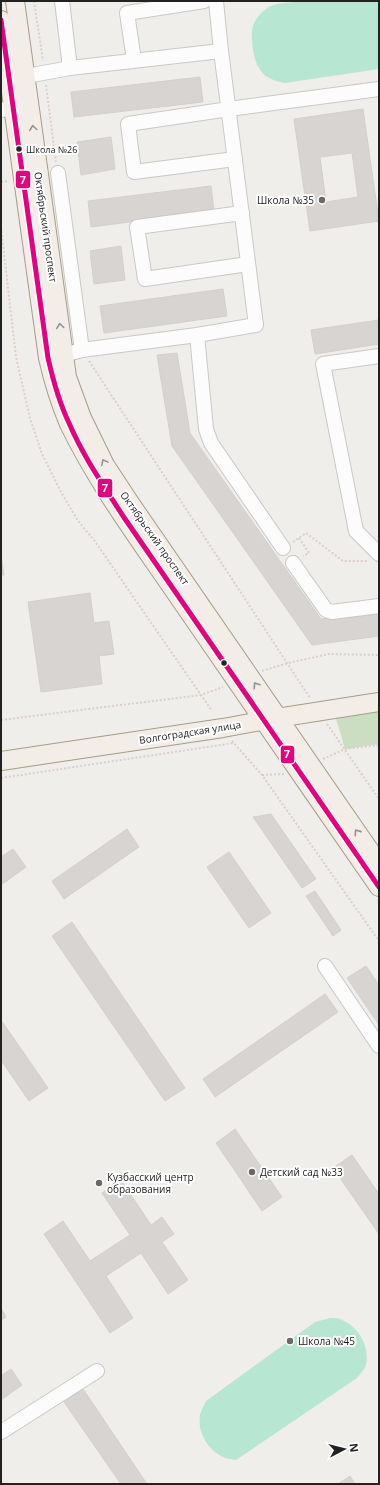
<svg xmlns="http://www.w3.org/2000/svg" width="380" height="1485" font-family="'Open Sans',sans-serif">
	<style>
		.forest { fill: #cbdec1 }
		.pitch { fill: #b7e6d2 }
		.building { fill: #d7d4d2; stroke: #d3d0cc; fill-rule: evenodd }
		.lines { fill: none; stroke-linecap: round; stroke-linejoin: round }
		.minor-casing { stroke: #c9c8c7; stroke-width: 16 }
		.major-casing { stroke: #a79c86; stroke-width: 20 }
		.path { stroke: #dccecd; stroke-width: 2; stroke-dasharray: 2 2; stroke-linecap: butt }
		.minor { stroke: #fdfcfc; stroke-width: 14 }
		.major { stroke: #f3ede7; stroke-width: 18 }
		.bus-1-casing { stroke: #fff; stroke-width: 8 }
		.bus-1 { stroke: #e5007d; stroke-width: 5 }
		.oneway { stroke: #95928e }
		.bus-dot { fill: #222; stroke: #fff; stroke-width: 1.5 }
		.poi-dot { fill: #6a6968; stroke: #fff; stroke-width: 1.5 }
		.labels { text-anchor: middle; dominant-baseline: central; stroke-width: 4; stroke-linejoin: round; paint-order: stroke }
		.bus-label { font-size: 9px; fill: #222; stroke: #fff; text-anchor: start }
		.poi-label { font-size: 10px; fill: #222; stroke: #fff; text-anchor: start }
		.street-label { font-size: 10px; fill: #222; stroke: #fff }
		.line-badge { stroke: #fff; stroke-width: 1.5 }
		.badge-label { font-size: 11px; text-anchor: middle; font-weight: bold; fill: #fff }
	</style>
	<rect width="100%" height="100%" fill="#f0eeeb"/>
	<polygon class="forest" points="379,708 379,744 345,749 335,715"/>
	<g class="pitch">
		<path d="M 301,1 L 379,1 L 379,69 L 285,83 C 276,81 267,79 261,71 C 253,61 251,42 252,30 C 253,21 263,9 271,6 C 280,2 292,3 301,1 Z"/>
		<path d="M 330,1318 C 334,1318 339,1318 342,1320 C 359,1327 370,1347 366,1365 C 365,1369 360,1374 357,1378 L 236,1460 C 232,1459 227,1459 223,1457 C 208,1450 197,1432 200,1415 C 201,1411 204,1405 206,1401 L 315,1322 Z"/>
	</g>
	<g class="building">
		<polygon points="200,77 203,102 74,117 71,92"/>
		<path d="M 363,109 L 379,221 L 310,231 L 294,119 ZM 352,153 L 358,197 L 326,202 L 320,157 Z"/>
		<polygon points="111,137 115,169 81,175 77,142"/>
		<polygon points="211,186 214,211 91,227 88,201"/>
		<polygon points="121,246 125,280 94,284 90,251"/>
		<polygon points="223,289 227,316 104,333 100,306"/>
		<polygon points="379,320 379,344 315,354 311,330"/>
		<polygon points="177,353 190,433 321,619 379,610 379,636 312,645 172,446 157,355"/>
		<polygon points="1,555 4,575 1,575"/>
		<polygon points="90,593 94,623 109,621 114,654 99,656 102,684 41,692 28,602"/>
		<polygon points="271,814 316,879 302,888 253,817"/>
		<polygon points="127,829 139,847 64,899 52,881"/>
		<polygon points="13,849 26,867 1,885 1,857"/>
		<polygon points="229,852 271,913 249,928 207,867"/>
		<polygon points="315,891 341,930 333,936 306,896"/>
		<polygon points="72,922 185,1088 165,1101 52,936"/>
		<polygon points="366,966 379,985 379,1025 347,978"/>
		<polygon points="325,994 338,1012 215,1097 203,1079"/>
		<polygon points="1,1020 48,1088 29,1101 1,1060"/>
		<polygon points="235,1129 282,1197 262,1211 216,1143"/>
		<polygon points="352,1155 379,1194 379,1234 333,1168"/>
		<polygon points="121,1180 151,1225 162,1217 174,1234 162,1242 188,1280 168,1294 141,1253 106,1276 133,1318 110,1333 44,1234 63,1221 90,1261 130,1235 102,1193"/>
		<polygon points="1,1308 6,1317 1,1320"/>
		<polygon points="11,1369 22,1385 1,1400 1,1376"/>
		<polygon points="83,1389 147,1484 121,1484 64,1402"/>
		<polygon points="350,1476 355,1484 338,1484"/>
	</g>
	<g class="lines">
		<defs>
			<g id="minor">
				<polyline points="62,1 70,68"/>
				<polyline points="134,60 127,13 204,1"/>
				<polyline points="16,78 70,68 221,51 216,1"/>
				<polyline points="1,110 13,108"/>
				<polyline points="235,159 134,172 128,124 229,109 379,89"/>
				<polyline points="58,173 82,350"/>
				<polyline points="242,213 137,227 145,279 248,264"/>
				<polyline points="197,335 206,429 211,443 283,548"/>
				<polyline points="64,355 82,350 197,335 256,325 221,51"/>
				<polyline points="379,356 323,364 356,531 379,554"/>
				<polyline points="293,563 326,610 332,612 379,606"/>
				<polyline points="325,966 379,1046"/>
				<polyline points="1,1432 97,1371"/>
			</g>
			<g id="major">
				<polyline points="15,1 67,377 82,418 105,465 130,503 379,864"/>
				<path d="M 1,20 L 48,358 C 53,380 60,403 69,424 C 100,488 144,546 184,605 C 248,699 314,793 379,887"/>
				<polyline points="1,761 223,728 277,718 379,702"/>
			</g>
		</defs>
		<use href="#minor" class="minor-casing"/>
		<use href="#major" class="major-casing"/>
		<g class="path">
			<polyline points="34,1 43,61"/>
			<polyline points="46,85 56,162"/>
			<polyline points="1,182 9,181"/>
			<polyline points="1,227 16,357 30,418 42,454 61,492 78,521 94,540 212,711"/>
			<polyline points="89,361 310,698"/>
			<polyline points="299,538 309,553 303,556"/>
			<polyline points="293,542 306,533 343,561 369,561"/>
			<polyline points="262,671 288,663 329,654 379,655"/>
			<polyline points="1,720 201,695 223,687"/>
			<polyline points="327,724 379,799"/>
			<polyline points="232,741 262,775 379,941"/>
			<polyline points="323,759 345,749 379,745"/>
			<polyline points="262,775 284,774"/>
			<polyline points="1,778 234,743"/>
		</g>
		<use href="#minor" class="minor"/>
		<use href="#major" class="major"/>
		<defs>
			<path id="bus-1" d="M 1,20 L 48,358 C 53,380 59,402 69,423 C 83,456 104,486 123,516 L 379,887"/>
		</defs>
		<use href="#bus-1" class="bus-1-casing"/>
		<use href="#bus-1" class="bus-1"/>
	</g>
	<defs><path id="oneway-chevron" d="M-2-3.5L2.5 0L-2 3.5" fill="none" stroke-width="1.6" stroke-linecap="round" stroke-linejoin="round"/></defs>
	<g class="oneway">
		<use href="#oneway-chevron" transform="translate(33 128) rotate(-98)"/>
		<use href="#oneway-chevron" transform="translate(60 326) rotate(-98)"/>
		<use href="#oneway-chevron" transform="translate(104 462) rotate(-118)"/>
		<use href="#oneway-chevron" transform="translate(256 685) rotate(-123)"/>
		<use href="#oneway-chevron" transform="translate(357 832) rotate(-125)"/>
	</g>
	<g class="bus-dot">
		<circle cx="19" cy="149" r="3.5"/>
		<circle cx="224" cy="663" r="3.5"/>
	</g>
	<g class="poi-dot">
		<circle cx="322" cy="200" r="4"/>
		<circle cx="252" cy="1172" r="4"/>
		<circle cx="99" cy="1183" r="4"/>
		<circle cx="290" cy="1341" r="4"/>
	</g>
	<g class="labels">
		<g class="bus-label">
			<text x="26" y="149">Школа №26</text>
		</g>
		<g class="poi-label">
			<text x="314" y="200" text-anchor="end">Школа №35</text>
			<text x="260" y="1172">Детский сад №33</text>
			<text x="107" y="1177">Кузбасский центр<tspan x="107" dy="12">образования</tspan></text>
			<text x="298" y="1341">Школа №45</text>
		</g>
		<g class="street-label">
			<text transform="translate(46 227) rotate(82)">Октябрьский проспект</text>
			<text transform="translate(155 538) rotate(55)">Октябрьский проспект</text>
			<text transform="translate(190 732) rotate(-9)">Волгоградская улица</text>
		</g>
	</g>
	<g class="line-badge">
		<rect x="15" y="170" width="16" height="19" rx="4" fill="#e5007d"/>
		<rect x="97" y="478" width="16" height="20" rx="4" fill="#e5007d"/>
		<rect x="280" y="745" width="15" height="19" rx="4" fill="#e5007d"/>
	</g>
	<g class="badge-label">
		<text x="23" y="184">7</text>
		<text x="105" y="492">7</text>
		<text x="287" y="758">7</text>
	</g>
	<rect width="380" height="1485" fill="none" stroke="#222222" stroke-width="4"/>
	<g transform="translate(344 1449) rotate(83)" stroke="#ffffff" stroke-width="3" paint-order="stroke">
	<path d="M0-3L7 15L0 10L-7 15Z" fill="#222222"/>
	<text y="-6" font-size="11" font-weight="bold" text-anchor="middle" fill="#222222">N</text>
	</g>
</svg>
